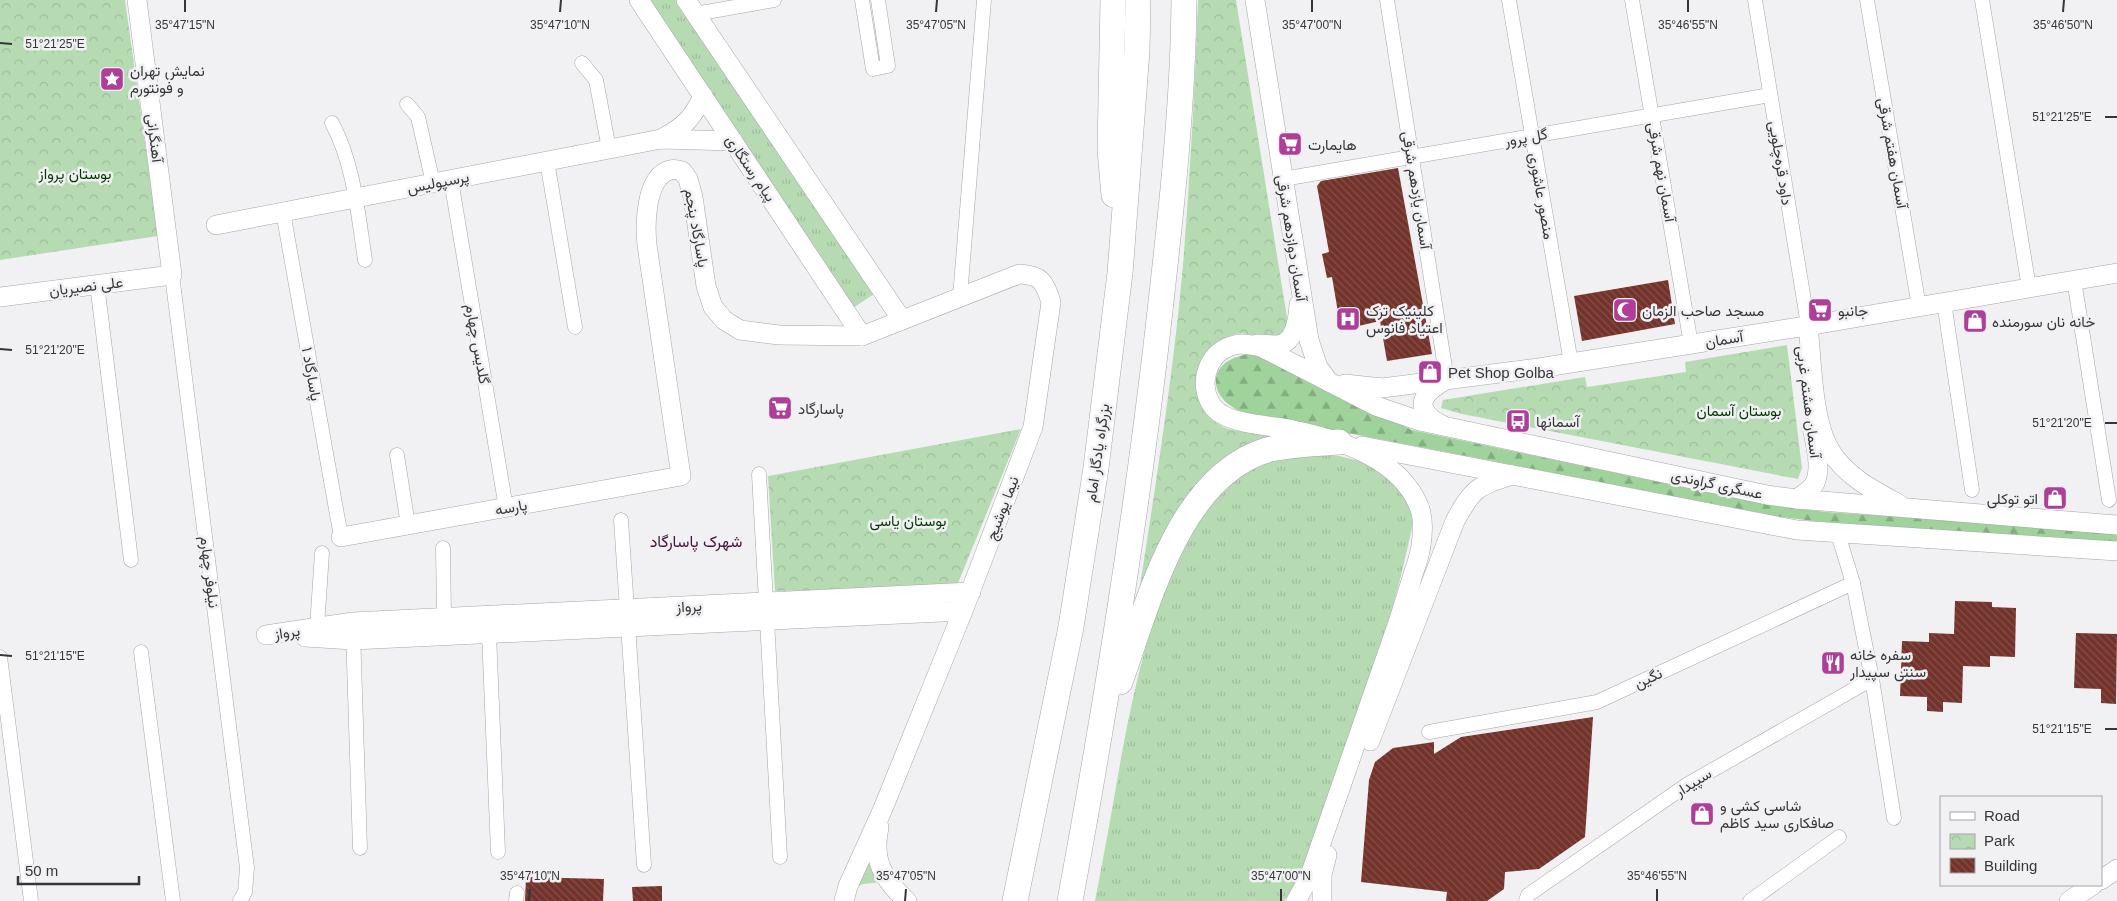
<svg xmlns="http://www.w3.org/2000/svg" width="2117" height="901" font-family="Helvetica,Vazirmatn,sans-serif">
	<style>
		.grass { fill: url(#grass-tufts) }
		.forest { fill: url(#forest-firs) }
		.park { fill: url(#park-crowns) }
		.garden { fill: #b6dbb3 }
		.building { fill: url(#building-back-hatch) }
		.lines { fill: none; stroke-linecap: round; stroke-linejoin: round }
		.street-casing { stroke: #a6a6a9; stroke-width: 15 }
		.secondary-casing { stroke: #a6a6a9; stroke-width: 20 }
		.highway-casing { stroke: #a6a6a9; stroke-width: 26 }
		.street { stroke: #fff; stroke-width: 14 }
		.secondary { stroke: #fff; stroke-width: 19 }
		.highway { stroke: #fff; stroke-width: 25 }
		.ticks { fill: none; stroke: #363638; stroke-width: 2 }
		.labels { text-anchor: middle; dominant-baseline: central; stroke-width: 5; stroke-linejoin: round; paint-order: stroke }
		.poi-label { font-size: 15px; fill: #363638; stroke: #f1f1f4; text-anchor: start }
		.street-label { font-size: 15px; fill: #363638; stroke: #f1f1f4 }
		.park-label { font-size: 15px; fill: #013802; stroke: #f1f1f4 }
		.neighbourhood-label { font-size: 16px; fill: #47113d; stroke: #f1f1f4 }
		.ticks-label { font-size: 12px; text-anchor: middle; fill: #363638; stroke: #f1f1f4; stroke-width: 5; stroke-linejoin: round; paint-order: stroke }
	</style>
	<defs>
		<pattern id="grass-tufts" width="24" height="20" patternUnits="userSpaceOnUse" patternTransform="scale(1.25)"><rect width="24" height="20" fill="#b6dbb3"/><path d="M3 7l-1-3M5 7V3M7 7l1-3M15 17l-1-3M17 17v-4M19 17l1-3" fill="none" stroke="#9dbd9b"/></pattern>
		<pattern id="forest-firs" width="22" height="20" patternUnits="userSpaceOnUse" patternTransform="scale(1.25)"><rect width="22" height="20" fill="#a0d39c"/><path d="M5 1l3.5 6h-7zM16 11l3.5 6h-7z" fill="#83ac80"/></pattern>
		<pattern id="park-crowns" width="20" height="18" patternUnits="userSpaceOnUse" patternTransform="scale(1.25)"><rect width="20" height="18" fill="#b6dbb3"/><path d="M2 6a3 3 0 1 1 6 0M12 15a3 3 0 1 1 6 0" fill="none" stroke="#9dbd9b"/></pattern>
		<pattern id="building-back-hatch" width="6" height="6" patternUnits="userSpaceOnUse" patternTransform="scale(1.25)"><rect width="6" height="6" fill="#73332b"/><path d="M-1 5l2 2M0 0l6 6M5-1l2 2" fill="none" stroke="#835049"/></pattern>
	</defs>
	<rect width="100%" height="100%" fill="#f1f1f4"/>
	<g class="grass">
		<polygon points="648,0 678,0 874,294 853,308"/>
		<path d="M 1316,454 L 1339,456 L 1372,464 L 1385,471 L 1407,500 L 1413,520 L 1411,533 L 1399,584 L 1384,639 L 1325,812 L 1296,884 L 1284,901 L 1095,901 C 1103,859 1111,817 1118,775 C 1135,684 1161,542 1233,480 C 1238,475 1246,465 1253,463 C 1267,458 1300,456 1316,454 Z"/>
	</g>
	<path class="forest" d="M 1250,354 L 1264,358 L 1412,430 L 1716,494 L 1782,507 L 1827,512 L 2117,532 L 2117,543 L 1855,526 L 1781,517 L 1244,413 C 1205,398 1206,359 1250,354 Z"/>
	<g class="park">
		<polygon points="0,0 125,0 158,236 0,260"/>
		<path d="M 1198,0 L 1236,0 L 1288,324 L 1284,332 L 1273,340 C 1262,338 1246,332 1236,334 C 1223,337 1213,347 1207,358 C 1193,383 1191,406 1218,424 C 1235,435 1251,430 1270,432 C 1283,434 1297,438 1311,441 L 1245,451 L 1138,599 C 1155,488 1173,377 1183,265 C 1190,177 1195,88 1198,0 Z"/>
		<polygon points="1787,345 1802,468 1798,479 1462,414 1441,408 1443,400 1585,377 1587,387 1686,372 1685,362"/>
		<polygon points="1021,429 956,588 775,591 768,476"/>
	</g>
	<polygon class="garden" points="870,849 882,882 863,884 856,887"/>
	<g class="building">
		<polygon points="1398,168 1432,354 1387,361 1380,321 1341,330 1332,277 1327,278 1322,254 1329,252 1317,186 1321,181"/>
		<polygon points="1668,280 1675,324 1582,341 1574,296"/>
		<polygon points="1955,601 1992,602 1992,607 2016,608 2015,657 1990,656 1990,667 1963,666 1962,703 1943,702 1943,712 1927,711 1927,697 1900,696 1902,641 1929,642 1929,633 1954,634"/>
		<polygon points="2076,633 2117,634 2116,704 2101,703 2101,689 2074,688"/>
		<polygon points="1593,717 1585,837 1539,869 1505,872 1504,889 1487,901 1446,901 1447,892 1361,882 1369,780 1375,762 1393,748 1434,742 1434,754 1461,737"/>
		<polygon points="526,877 604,879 603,901 525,901"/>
		<polygon points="662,886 662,901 633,901 632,887"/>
	</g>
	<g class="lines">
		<defs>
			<g id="street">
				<polyline points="862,0 873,69 888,66 878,0"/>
				<polyline points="1387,0 1447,380"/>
				<polyline points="1509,0 1571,363"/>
				<polyline points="1632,0 1691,344"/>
				<polyline points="1755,0 1808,325"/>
				<polyline points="1867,0 1919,307"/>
				<polyline points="1982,0 2029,288"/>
				<polyline points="695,14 774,0"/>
				<polyline points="582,63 596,80 609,149"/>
				<polyline points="407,104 418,117 433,183"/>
				<path d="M 332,123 C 354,164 358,214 365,260"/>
				<polyline points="547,161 575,327"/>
				<polyline points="1283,179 1770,95"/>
				<polyline points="451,180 506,508"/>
				<polyline points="283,212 341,537"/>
				<polyline points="172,275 247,868 245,892 240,901"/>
				<polyline points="2074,280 2109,500"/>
				<polyline points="97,284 131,560"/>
				<polyline points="960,297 984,0"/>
				<polyline points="1944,302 1972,490"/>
				<polyline points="397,455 408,525"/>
				<polyline points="759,474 780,857"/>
				<polyline points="621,520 644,865"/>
				<polyline points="443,548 444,617"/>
				<polyline points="317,627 322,553"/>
				<polyline points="353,631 360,848"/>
				<polyline points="489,633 498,852"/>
				<polyline points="141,652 173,901"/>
				<polyline points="0,657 31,901"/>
				<polyline points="1872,679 1894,818"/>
				<polyline points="1429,732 1597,702 1853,583"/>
				<polyline points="516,901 517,893"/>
				<polyline points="1526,901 1528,895 1688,784 1872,679 1853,583 1838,534"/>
				<polyline points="1750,901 1839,837"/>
			</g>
			<g id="secondary">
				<polyline points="639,0 862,336"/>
				<polyline points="686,0 902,320"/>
				<polyline points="1255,0 1309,340 1318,367 1329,382"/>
				<path d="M 661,139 C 684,127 692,119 703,96"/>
				<polyline points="216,225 661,139 733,141"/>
				<polyline points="0,297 172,275 137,0"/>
				<path d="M 1808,325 C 1812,361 1812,420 1830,450 C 1844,475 1874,491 1899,504"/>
				<path d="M 1257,344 C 1264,344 1271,345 1278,345 C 1295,343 1298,319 1299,305"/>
				<polyline points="1345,384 1382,388 1539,368 1800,327 2117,273"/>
				<path d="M 1442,425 C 1413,410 1420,395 1444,381"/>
				<polyline points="1362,446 1797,530 2117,551"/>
				<path d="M 1797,499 C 1803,494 1811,490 1815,483 C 1822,467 1815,443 1812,427"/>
				<path d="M 341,537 L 681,476 L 647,245 C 645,225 645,177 670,170 C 673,169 679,170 682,171 L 688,179 L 693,197 L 706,286 L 713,307 L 724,320 L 740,330 L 779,335 L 862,336 L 1019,274 C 1041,275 1044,281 1051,302 L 1033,427 L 963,611 L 882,811 L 848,886 L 844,901"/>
				<polyline points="266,635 353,622 971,592"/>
				<polyline points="305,637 353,640 963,611"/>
				<path d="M 1370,741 L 1455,521 C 1473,488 1476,487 1512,475"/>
				<path d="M 879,827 C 872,861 883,879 907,901"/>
				<polyline points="2101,880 2117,869"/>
				<path d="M 1296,901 L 1309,878 C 1333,809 1357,740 1381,671 C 1392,641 1402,612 1411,581 C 1414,570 1420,557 1421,545 C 1423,532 1424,516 1418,504 C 1398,458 1338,439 1293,430 C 1272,425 1228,425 1214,408 C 1197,387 1206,354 1231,346 C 1241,342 1251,345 1261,347 L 1376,406 L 1420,421 L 1767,495 L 1797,499 L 2117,525"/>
				<polyline points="1322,901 1322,875 1327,855"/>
				<polyline points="2069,901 2093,885"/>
			</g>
			<g id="highway">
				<polyline points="1113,0 1110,150 1114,195"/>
				<path d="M 1120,682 C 1148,605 1178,477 1267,450 C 1290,444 1315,444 1339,442"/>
				<polyline points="1015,901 1071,627 1096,468 1120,273 1137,51 1138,0"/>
				<path d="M 1070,901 C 1104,717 1134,532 1156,346 C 1169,231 1183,115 1184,0"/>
			</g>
		</defs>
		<use href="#street" class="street-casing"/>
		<use href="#secondary" class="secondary-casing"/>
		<use href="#highway" class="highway-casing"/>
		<use href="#street" class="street"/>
		<use href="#secondary" class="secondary"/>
		<use href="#highway" class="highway"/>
	</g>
	<path class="ticks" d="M 185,12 L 185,0M 560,12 L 561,0M 936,12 L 937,0M 1312,12 L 1312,0M 1688,12 L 1688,0M 2063,12 L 2064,0M 0,43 L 12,44M 2105,117 L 2117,117M 0,349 L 12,350M 2105,423 L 2117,423M 0,655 L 12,656M 2105,729 L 2117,729M 529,901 L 530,889M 905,901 L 906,889M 1281,901 L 1281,889M 1657,901 L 1657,889"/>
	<defs>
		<symbol id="sight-square" viewBox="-11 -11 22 22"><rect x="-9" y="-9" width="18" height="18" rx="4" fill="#af3e9a" stroke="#f1f1f4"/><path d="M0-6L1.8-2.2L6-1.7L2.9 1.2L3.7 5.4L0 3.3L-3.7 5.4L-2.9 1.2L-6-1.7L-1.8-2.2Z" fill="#fff"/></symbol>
		<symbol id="supermarket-square" viewBox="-11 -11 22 22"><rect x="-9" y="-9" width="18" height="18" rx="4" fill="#af3e9a" stroke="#f1f1f4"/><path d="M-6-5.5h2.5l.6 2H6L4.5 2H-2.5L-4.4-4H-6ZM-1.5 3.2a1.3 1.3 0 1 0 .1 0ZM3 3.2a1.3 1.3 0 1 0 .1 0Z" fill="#fff"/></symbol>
		<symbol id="mosque-square" viewBox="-11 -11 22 22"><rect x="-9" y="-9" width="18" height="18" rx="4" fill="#af3e9a" stroke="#f1f1f4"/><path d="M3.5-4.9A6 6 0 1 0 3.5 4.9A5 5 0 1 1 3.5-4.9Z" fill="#fff"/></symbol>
		<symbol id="hospital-square" viewBox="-11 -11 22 22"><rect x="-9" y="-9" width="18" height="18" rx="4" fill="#af3e9a" stroke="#f1f1f4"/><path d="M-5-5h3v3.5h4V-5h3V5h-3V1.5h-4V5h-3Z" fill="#fff"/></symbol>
		<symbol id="shop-square" viewBox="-11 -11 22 22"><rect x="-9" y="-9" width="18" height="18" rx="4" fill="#af3e9a" stroke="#f1f1f4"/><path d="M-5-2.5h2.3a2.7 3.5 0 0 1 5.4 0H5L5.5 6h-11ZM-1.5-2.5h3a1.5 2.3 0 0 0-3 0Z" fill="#fff"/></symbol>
		<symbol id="bus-square" viewBox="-11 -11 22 22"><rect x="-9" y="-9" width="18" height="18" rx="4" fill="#af3e9a" stroke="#f1f1f4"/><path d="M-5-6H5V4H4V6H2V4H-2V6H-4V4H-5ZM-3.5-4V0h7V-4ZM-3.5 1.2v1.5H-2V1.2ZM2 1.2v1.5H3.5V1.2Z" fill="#fff"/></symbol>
		<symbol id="restaurant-square" viewBox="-11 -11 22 22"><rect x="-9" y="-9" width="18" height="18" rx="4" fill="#af3e9a" stroke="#f1f1f4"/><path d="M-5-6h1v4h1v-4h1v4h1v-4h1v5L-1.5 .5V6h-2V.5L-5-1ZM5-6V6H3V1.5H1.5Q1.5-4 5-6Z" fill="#fff"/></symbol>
	</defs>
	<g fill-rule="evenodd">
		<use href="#sight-square" x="98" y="65" width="28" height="28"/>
		<use href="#supermarket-square" x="1276" y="130" width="28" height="28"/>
		<use href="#mosque-square" x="1611" y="296" width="28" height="28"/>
		<use href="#supermarket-square" x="1806" y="296" width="28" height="28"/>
		<use href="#hospital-square" x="1334" y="305" width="28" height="28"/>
		<use href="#shop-square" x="1961" y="307" width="28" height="28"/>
		<use href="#shop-square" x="1416" y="358" width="28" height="28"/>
		<use href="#supermarket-square" x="766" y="394" width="28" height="28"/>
		<use href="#bus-square" x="1504" y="407" width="28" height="28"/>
		<use href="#shop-square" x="2041" y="484" width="28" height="28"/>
		<use href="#restaurant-square" x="1819" y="649" width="28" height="28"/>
		<use href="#shop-square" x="1688" y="800" width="28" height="28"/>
	</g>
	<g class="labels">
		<g class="poi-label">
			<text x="130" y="70">نمایش تهران<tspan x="130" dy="17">و فونتورم</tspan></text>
			<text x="1308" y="144">هایمارت</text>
			<text x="1366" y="310">کلینیک ترک<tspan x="1366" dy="17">اعتیاد فانوس</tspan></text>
			<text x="1642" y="310">مسجد صاحب الزمان</text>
			<text x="1838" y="310">جانبو</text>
			<text x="1992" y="321">خانه نان سورمنده</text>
			<text x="1448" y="372">Pet Shop Golba</text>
			<text x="798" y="408">پاسارگاد</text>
			<text x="1536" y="421">آسمانها</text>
			<text x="2038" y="498" text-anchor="end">اتو توکلی</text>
			<text x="1850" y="654">سفره خانه<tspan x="1850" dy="17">سنتی سپیدار</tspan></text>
			<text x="1720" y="805">شاسی کشی و<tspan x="1720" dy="17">صافکاری سید کاظم</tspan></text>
		</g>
		<g class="street-label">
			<text transform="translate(1526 137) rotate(-10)">گل پرور</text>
			<text transform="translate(155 138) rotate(83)">آهنگرانی</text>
			<text transform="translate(1893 153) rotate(80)">آسمان هفتم شرقی</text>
			<text transform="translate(1781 163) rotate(81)">داود قره‌چلویی</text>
			<text transform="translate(751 168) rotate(56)">پیام رستگاری</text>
			<text transform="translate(1662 172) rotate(80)">آسمان نهم شرقی</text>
			<text transform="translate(438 182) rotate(-11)">پرسپولیس</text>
			<text transform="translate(1417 190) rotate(81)">آسمان یازدهم شرقی</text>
			<text transform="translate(1542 196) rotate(80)">منصور عاشوری</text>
			<text transform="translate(697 228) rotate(80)">پاسارگاد پنجم</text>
			<text transform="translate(1292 238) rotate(81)">آسمان دوازدهم شرقی</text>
			<text transform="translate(86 286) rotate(-7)">علی نصیریان</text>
			<text transform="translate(1724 339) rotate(-9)">آسمان</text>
			<text transform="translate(478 344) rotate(80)">گلدیس چهارم</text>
			<text transform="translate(312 374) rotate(80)">پاسارگاد ۱</text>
			<text transform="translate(1809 402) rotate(83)">آسمان هشتم غربی</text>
			<text transform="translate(1097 453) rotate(-82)">بزرگراه یادگار امام</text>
			<text transform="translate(1717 484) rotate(12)">عسگری گراوندی</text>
			<text transform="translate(511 507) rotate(-10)">پارسه</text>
			<text transform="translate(1002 508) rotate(-69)">نیما یوشیج</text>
			<text transform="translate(210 572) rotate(83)">نیلوفر چهارم</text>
			<text transform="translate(689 606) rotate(-3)">پرواز</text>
			<text transform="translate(287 632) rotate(-9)">پرواز</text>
			<text transform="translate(1648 678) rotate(-25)">نگین</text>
			<text transform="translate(1693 782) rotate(-32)">سپیدار</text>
		</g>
		<g class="park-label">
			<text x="75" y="173">بوستان پرواز</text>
			<text x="1739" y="410">بوستان آسمان</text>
			<text x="908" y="520">بوستان یاسی</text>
		</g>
		<g class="neighbourhood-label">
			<text x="696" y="541">شهرک پاسارگاد</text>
		</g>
	</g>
	<g class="ticks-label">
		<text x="185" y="29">35°47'15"N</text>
		<text x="560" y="29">35°47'10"N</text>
		<text x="936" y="29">35°47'05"N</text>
		<text x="1312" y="29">35°47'00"N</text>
		<text x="1688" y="29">35°46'55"N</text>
		<text x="2063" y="29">35°46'50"N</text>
		<text x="55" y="48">51°21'25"E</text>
		<text x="2062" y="121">51°21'25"E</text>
		<text x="55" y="354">51°21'20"E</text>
		<text x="2062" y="427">51°21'20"E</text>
		<text x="55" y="660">51°21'15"E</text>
		<text x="2062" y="733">51°21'15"E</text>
		<text x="530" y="880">35°47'10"N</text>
		<text x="906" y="880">35°47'05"N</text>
		<text x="1281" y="880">35°47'00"N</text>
		<text x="1657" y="880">35°46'55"N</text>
	</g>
	<rect x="1940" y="796" width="162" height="90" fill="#f1f1f4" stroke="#a6a6a9"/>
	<rect x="1950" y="812" width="25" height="8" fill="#ffffff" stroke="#a6a6a9"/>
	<text x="1984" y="821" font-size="15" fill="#363638">Road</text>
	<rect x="1950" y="834" width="25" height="15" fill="url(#park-crowns)" stroke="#a6a6a9"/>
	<text x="1984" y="846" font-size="15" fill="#363638">Park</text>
	<rect x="1950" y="858" width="25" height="15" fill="url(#building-back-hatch)" stroke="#a6a6a9"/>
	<text x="1984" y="871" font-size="15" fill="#363638">Building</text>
	<path d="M18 876v8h121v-8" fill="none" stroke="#363638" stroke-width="2.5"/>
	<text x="25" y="876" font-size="15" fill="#363638" stroke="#f1f1f4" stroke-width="4" paint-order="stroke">50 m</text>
</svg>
